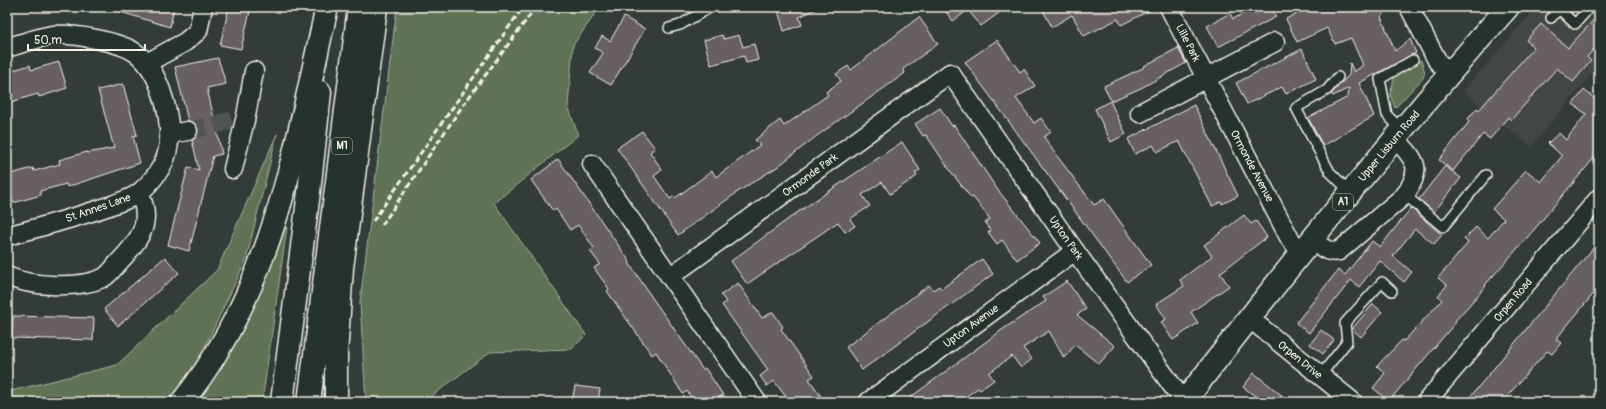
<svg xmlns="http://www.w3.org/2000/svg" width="1606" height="409" font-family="Pangolin,sans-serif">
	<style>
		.built { fill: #434645 }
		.green { fill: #5e7255; stroke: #a9b29e }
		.building { fill: #685e64; stroke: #f4f1e8 }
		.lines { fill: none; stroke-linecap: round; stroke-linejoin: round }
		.street-tunnel { stroke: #505752; stroke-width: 18; stroke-dasharray: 18 9; stroke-linecap: butt }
		.lane-casing { stroke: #f4f1e8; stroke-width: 12 }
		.street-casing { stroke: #f4f1e8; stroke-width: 21 }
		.primary-casing { stroke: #f4f1e8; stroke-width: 25 }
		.highway-casing { stroke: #f4f1e8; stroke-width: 25 }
		.lane { stroke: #26332d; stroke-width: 9 }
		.street { stroke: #26332d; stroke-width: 18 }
		.primary { stroke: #26332d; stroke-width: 22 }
		.highway { stroke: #26332d; stroke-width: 22 }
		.rail { stroke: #f4f1e8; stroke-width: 3; stroke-dasharray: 6 3; stroke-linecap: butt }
		.labels { text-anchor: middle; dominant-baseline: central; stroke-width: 4; stroke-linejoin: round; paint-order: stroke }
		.shield { fill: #26332d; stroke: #b6b8b0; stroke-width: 1 }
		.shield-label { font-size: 10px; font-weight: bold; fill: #f4f1e8 }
		.street-label { font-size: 11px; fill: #f4f1e8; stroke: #26332d }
	</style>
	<rect width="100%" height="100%" fill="#333c38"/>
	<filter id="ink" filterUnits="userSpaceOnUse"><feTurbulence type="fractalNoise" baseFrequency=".025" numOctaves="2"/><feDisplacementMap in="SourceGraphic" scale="8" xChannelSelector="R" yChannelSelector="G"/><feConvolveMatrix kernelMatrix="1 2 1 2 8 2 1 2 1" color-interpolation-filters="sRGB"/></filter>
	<g filter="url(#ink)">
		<polygon class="built" points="1537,7 1599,7 1599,65 1531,147 1463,91"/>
		<g class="green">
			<polygon points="397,7 600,7 573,45 568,106 578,135 494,203 586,335 572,349 490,352 424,402 366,402 360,302"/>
			<polygon points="1421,60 1425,72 1423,78 1395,108 1390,94 1395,75"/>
			<path d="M 277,134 L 246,260 L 202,353 L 217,369 C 243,322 266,281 283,230 L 287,227 L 262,402 L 7,402 L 7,389 L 11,391 L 117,365 L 217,270 Z"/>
		</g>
		<g class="building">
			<polygon points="115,7 174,7 170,27 114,10"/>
			<polygon points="229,7 251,7 241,49 220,45"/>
			<polygon points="777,7 820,7 799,17 802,25 784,31"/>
			<polygon points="942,7 1007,7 981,26 968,10 953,21"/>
			<polygon points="1041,7 1157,7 1121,25 1118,19 1084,36 1072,15 1052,27"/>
			<polygon points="1256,7 1271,7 1276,17 1218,47 1207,26 1230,13 1233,19"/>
			<polygon points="1310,7 1390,7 1381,17 1395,51 1410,39 1416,53 1359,83 1374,116 1323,146 1308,118 1348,97 1349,88 1333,96 1331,94 1349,75 1350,63 1354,72 1363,65 1351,38 1335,44 1327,28 1297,42 1286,19"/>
			<polygon points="1599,14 1599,43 1587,57 1591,61 1573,82 1557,68 1511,120 1508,117 1490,139 1483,134 1453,171 1439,160 1469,122 1467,120 1477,108 1479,110 1534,47 1526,40 1541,24 1568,48"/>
			<polygon points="624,17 645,29 611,85 590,73 603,53 595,48 602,36 610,41"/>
			<polygon points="919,17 938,44 903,69 905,73 894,81 818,135 777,167 739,191 678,235 617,148 642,131 655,148 650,152 662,170 654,176 670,199 674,196 675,198 712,171 716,177 760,145 755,140 780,120 784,126 828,95 826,92 841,81 836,74 848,66 851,70"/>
			<polygon points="722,35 724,39 739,35 743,47 754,44 758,60 746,63 744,56 711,65 704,40"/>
			<polygon points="997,40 1020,72 1024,69 1035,86 1016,98 1034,123 1041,118 1051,132 1044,137 1054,152 1094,205 1104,199 1151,265 1127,282 965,62"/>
			<polygon points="1178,48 1186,63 1141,88 1111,101 1104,86 1145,67 1144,66"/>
			<polygon points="1302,49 1316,79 1286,94 1282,87 1247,104 1236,83"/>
			<polygon points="218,58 226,84 207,88 222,154 213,156 189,251 168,245 188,167 199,170 192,140 198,135 198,129 196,124 188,121 175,67"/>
			<polygon points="59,62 67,88 39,97 38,94 7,103 7,72 30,65 31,70"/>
			<polygon points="123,84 137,135 133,136 140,163 67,187 66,184 40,191 41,195 13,203 7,175 33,168 34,171 60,164 59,160 87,152 87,153 114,148 98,90"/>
			<polygon points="1584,90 1596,100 1599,97 1599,152 1533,231 1485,285 1486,286 1455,321 1456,322 1389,401 1373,388 1385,373 1377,366 1402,340 1404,341 1442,300 1438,296 1447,285 1438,278 1468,243 1464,239 1476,227 1488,238 1504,219 1492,209 1526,170 1541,182 1562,156 1548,143 1559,133 1566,140 1586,114 1573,104"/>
			<polygon points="1110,101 1126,134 1111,142 1095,109"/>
			<polygon points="1194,105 1238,196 1222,204 1221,202 1212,206 1179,141 1157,152 1153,145 1135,154 1128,139"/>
			<polygon points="940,108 952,126 954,125 997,189 1040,243 1017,260 1002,240 997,244 988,232 991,231 985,223 990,219 973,197 971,198 949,169 926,135 923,136 915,124"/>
			<polygon points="902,142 920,170 915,173 917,176 890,194 882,182 862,195 870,206 850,219 855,226 845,232 838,222 747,284 731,261 798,212"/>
			<polygon points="558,159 630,262 629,263 653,299 703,370 705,368 723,395 713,402 694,402 687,391 683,394 656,352 652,355 621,311 607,291 609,289 594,268 600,264 590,251 594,248 578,225 570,230 556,209 553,211 531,180"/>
			<polygon points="1445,166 1461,178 1434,212 1419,199"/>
			<polygon points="1411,208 1442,235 1434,244 1415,229 1393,256 1412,272 1404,282 1380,261 1359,287 1351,280 1309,333 1296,323 1338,270 1345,275 1372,241 1380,247"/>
			<polygon points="1244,215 1251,224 1256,221 1267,237 1220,273 1229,286 1191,312 1198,323 1173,340 1161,322 1166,319 1156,304 1184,286 1180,280 1212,256 1204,245"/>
			<polygon points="1599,241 1599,287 1556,339 1561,343 1552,354 1547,351 1502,402 1466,402"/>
			<polygon points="165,257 179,273 118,326 104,309"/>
			<polygon points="982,259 993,274 862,370 846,347 929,285 933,290 939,286 941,289"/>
			<polygon points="1067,281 1086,309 1077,315 1115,346 1099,364 1075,345 1064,358 1049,331 1023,348 1032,359 1021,368 1012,356 989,373 994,380 980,390 978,388 958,402 904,402 1006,327 1046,301 1043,297"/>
			<polygon points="738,283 762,318 773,312 783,327 781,329 814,376 809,379 825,402 790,402 774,381 767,386 760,376 768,370 722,305 726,302 721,295"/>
			<polygon points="1373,304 1382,312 1361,337 1352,329"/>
			<polygon points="13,316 94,318 93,340 12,338"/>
			<polygon points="1321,330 1334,340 1323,354 1310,344"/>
			<polygon points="1254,373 1290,402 1263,402 1243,387"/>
			<polygon points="575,386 600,389 598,402 572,402"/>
		</g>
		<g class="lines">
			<polyline class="street-tunnel" points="188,131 238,119"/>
			<defs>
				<g id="lane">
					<polyline points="1551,18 1559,9 1575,24 1590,7"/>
					<polyline points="669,28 680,25 711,7"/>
					<polyline points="1338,77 1327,90 1296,108 1330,172 1351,193"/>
					<polyline points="1402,130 1387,115 1380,79 1413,60"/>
					<polyline points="1405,195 1443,227 1486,175"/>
					<polyline points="1320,376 1347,342 1345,323 1382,282 1392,291"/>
				</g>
				<g id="street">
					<polyline points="1169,7 1290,239 1302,253"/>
					<polyline points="1409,7 1438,62 1450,74"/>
					<path d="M 7,48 C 22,43 39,37 54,35 C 73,33 121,42 136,53 C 161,71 175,125 167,153 C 164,167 150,184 139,193 C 131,199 119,202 109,206 C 75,218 41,227 7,236"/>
					<polyline points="147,63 185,42 198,31 203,7"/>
					<polyline points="1140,113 1275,42"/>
					<polyline points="169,134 188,131"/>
					<polyline points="592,164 757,402"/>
					<polyline points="233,169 246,116 254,71"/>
					<path d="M 1312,240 C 1321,246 1328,254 1339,251 L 1405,195 C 1424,167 1415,160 1395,138"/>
					<path d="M 7,276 C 31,287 78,289 103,278 C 109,275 114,267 118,263 C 139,241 154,223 139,193"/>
					<polyline points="671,276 950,73 1075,251 1184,402"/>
					<polyline points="1249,318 1353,402"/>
					<polyline points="868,402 1075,251"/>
					<polyline points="1426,402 1599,198"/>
				</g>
				<path id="primary" d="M 1184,402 C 1288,267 1395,134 1508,7"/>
				<g id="highway">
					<path d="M 182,402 C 273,290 296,144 327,7"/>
					<polyline points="282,402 309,192 320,92"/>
					<polyline points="309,402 359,7"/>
					<polyline points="336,402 336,355 342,268 376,7"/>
				</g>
			</defs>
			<use href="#lane" class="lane-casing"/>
			<use href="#street" class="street-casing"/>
			<use href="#primary" class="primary-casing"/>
			<use href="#highway" class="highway-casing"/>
			<use href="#lane" class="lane"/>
			<use href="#street" class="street"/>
			<use href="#primary" class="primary"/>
			<use href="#highway" class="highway"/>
			<g class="rail">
				<polyline points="373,221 523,7"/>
				<polyline points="382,225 461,108 536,7"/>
			</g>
		</g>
	</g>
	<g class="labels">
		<g class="shield">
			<rect x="332" y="138" width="20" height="16" rx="3"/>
			<rect x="1333" y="194" width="20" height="16" rx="3"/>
		</g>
		<g class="shield-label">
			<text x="342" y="146">M1</text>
			<text x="1343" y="202">A1</text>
		</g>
		<g class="street-label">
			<text transform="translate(1188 43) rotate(63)">Lille Park</text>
			<text transform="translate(1389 146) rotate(-50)">Upper Lisburn Road</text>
			<text transform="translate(1252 166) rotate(62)">Ormonde Avenue</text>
			<text transform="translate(810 175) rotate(-36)">Ormonde Park</text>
			<text transform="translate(98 208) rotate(-19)">St Annes Lane</text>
			<text transform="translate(1066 238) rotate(55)">Upton Park</text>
			<text transform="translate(1513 300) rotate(-50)">Orpen Road</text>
			<text transform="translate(971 326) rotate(-36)">Upton Avenue</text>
			<text transform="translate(1300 360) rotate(39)">Orpen Drive</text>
		</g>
	</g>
	<rect width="1606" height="409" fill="none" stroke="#26332d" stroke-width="24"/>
	<rect x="12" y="12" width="1582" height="385" fill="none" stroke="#f4f1e8" stroke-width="1.5" filter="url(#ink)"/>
	<path d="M28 44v6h117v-6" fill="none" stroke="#f4f1e8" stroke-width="2"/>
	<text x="34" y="44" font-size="12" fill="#f4f1e8" stroke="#26332d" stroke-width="3" paint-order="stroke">50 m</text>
</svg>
